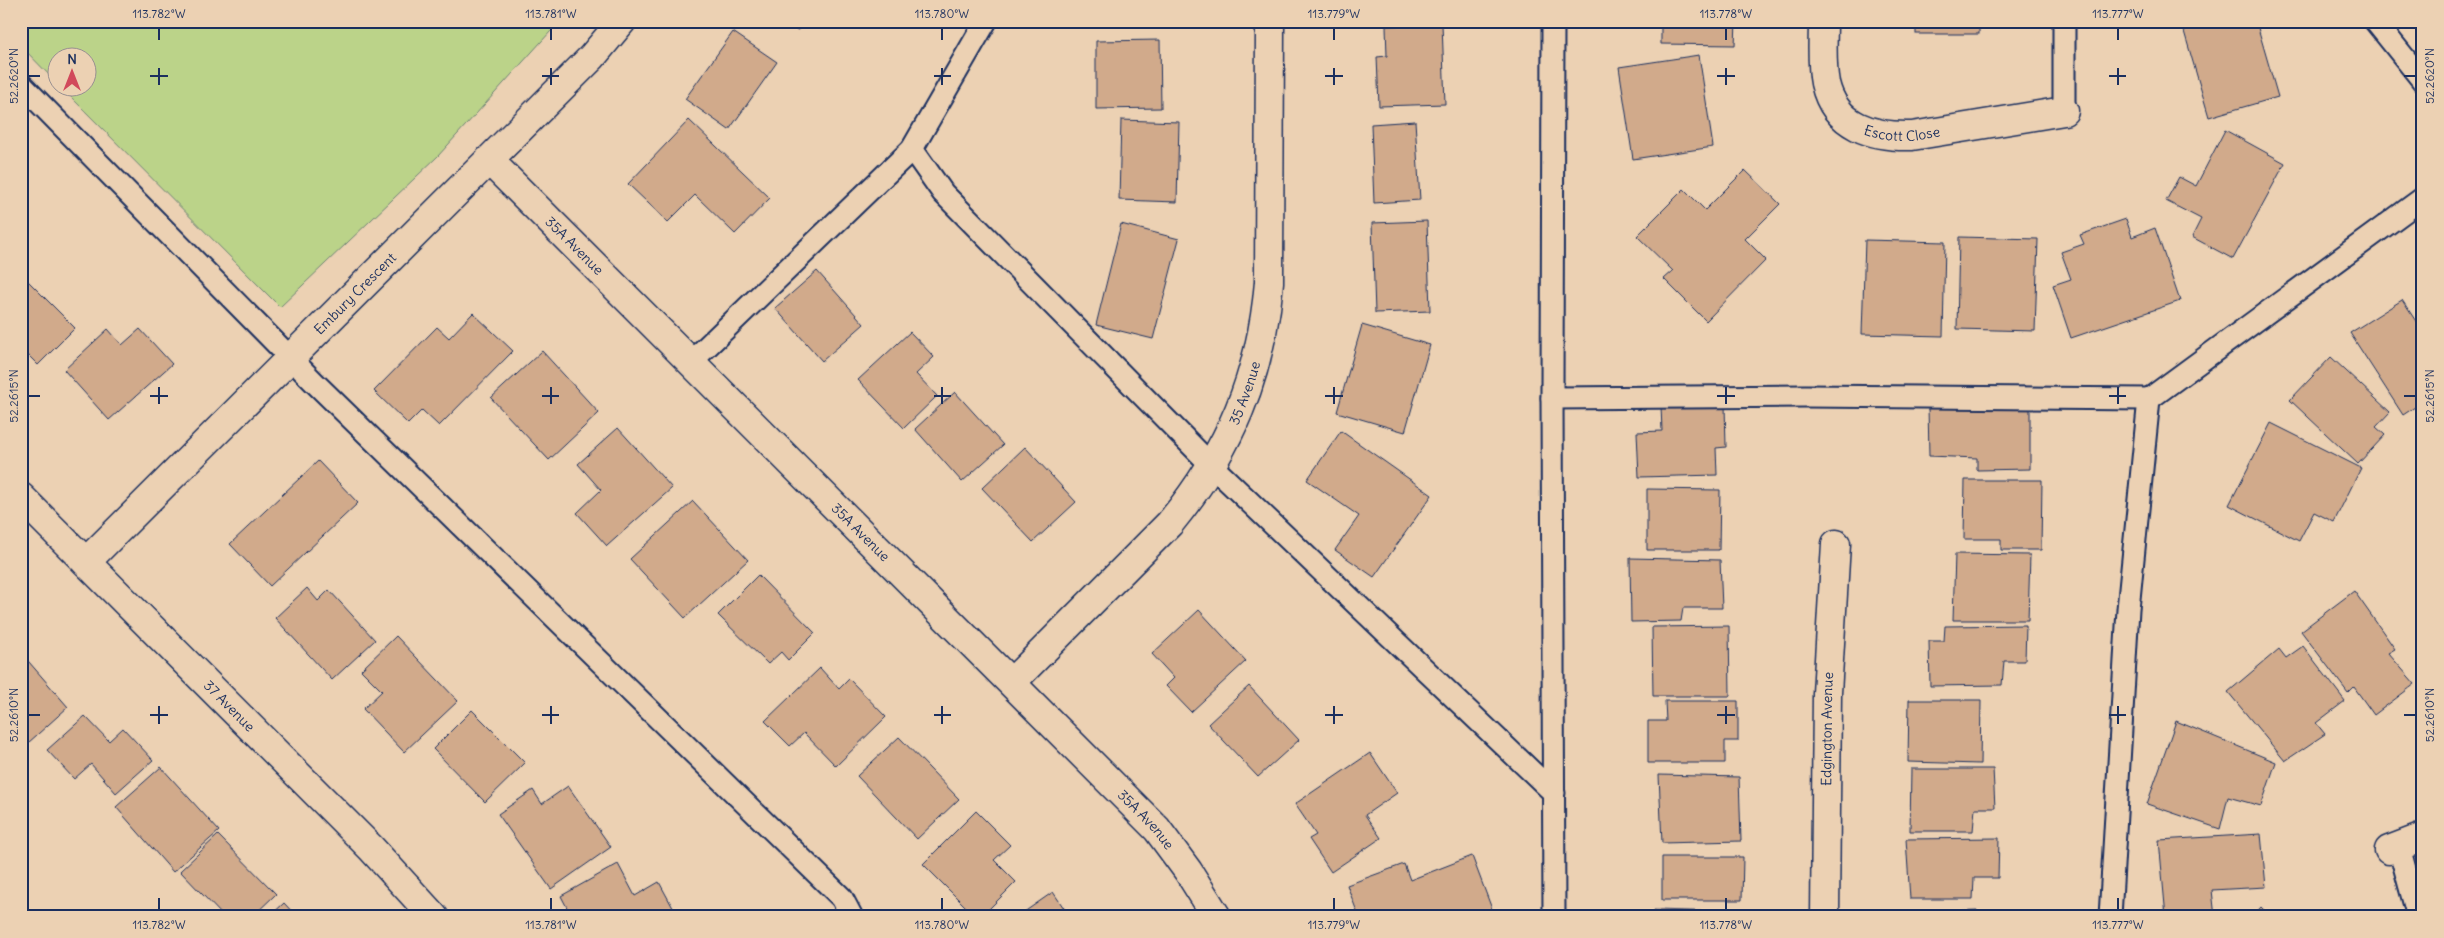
<svg xmlns="http://www.w3.org/2000/svg" width="2444" height="938" font-family="Delius,sans-serif">
	<style>
		.green { fill: #bbd389; stroke: #6b8174 }
		.building { fill: #d1aa8b; stroke: #1b2f5e }
		.lines { fill: none; stroke-linecap: round; stroke-linejoin: round }
		.lane-casing { stroke: #1b2f5e; stroke-width: 25 }
		.street-casing { stroke: #1b2f5e; stroke-width: 31 }
		.lane { stroke: #ecd1b3; stroke-width: 21 }
		.street { stroke: #ecd1b3; stroke-width: 28 }
		.ticks { fill: none; stroke: #1b2f5e; stroke-width: 2 }
		.labels { text-anchor: middle; dominant-baseline: central; stroke-width: 4.5; stroke-linejoin: round; paint-order: stroke }
		.street-label { font-size: 14px; fill: #1b2f5e; stroke: #ecd1b3 }
		.neatline { fill: none; stroke: #1b2f5e; stroke-width: 2 }
		.ticks-label { font-size: 12px; text-anchor: middle; fill: #1b2f5e }
	</style>
	<rect width="100%" height="100%" fill="#ecd1b3"/>
	<filter id="ink" filterUnits="userSpaceOnUse"><feTurbulence type="fractalNoise" baseFrequency=".02" numOctaves="2"/><feDisplacementMap in="SourceGraphic" scale="10" xChannelSelector="R" yChannelSelector="G"/><feConvolveMatrix kernelMatrix="1 2 1 2 8 2 1 2 1" color-interpolation-filters="sRGB"/></filter>
	<g filter="url(#ink)">
		<polygon class="green" points="21,21 560,21 438,156 280,307 62,88 88,88 88,58 58,58 57,83 21,46"/>
		<g class="building">
			<polygon points="775,21 802,21 798,30"/>
			<polygon points="1661,21 1736,21 1735,45 1661,44"/>
			<rect x="1916" y="21" width="63" height="13"/>
			<polygon points="2181,21 2256,21 2278,97 2209,117"/>
			<polygon points="1442,24 1445,104 1379,106 1377,57 1387,56 1386,26"/>
			<polygon points="733,32 777,62 729,130 685,99"/>
			<polygon points="1160,40 1161,108 1096,109 1096,41"/>
			<polygon points="1699,55 1713,147 1633,159 1619,67"/>
			<polygon points="689,120 770,198 735,234 695,195 668,222 628,184"/>
			<polygon points="1121,120 1179,122 1177,202 1119,200"/>
			<polygon points="1415,121 1420,200 1374,203 1371,124"/>
			<polygon points="2225,130 2285,163 2233,259 2192,237 2201,219 2166,201 2179,177 2196,186"/>
			<polygon points="1745,170 1780,204 1745,239 1766,260 1706,321 1664,279 1673,271 1637,236 1684,189 1705,210"/>
			<polygon points="2126,219 2132,237 2155,228 2180,301 2071,338 2053,285 2071,279 2061,252 2084,244 2080,235"/>
			<polygon points="1427,221 1430,311 1375,313 1372,223"/>
			<polygon points="1121,224 1179,239 1153,339 1096,325"/>
			<polygon points="1959,237 2038,239 2035,331 1957,329"/>
			<polygon points="1865,240 1945,242 1943,336 1862,334"/>
			<polygon points="817,271 864,324 822,361 775,308"/>
			<polygon points="21,274 75,328 38,365 21,348"/>
			<polygon points="2402,300 2423,332 2423,390 2415,395 2421,403 2403,415 2350,333"/>
			<polygon points="473,313 513,351 439,426 422,410 408,424 374,391 437,327 449,338"/>
			<polygon points="1362,325 1430,345 1405,432 1337,412"/>
			<polygon points="108,329 122,345 140,329 172,364 109,420 64,370"/>
			<polygon points="910,332 934,357 916,374 937,396 904,428 858,380"/>
			<polygon points="542,351 599,413 549,460 491,398"/>
			<polygon points="2331,357 2390,412 2376,427 2385,435 2358,464 2290,400"/>
			<polygon points="955,392 1003,445 962,482 915,429"/>
			<polygon points="1725,405 1726,447 1716,448 1717,475 1639,477 1637,432 1662,431 1661,406"/>
			<polygon points="1928,406 2030,406 2030,469 1977,470 1977,458 1929,456"/>
			<polygon points="2271,423 2361,468 2334,522 2314,512 2299,541 2229,505"/>
			<polygon points="618,428 672,488 607,546 577,513 601,490 578,464"/>
			<polygon points="1341,431 1432,495 1374,577 1335,550 1359,516 1307,480"/>
			<polygon points="1025,447 1076,502 1033,542 982,488"/>
			<polygon points="318,461 358,503 270,586 230,544"/>
			<polygon points="1965,480 2042,480 2041,550 2001,550 2001,539 1964,539"/>
			<polygon points="1647,489 1720,490 1719,550 1647,550"/>
			<polygon points="693,501 748,560 685,618 630,559"/>
			<polygon points="1955,554 2030,555 2028,620 1953,620"/>
			<polygon points="1630,558 1720,560 1722,608 1683,608 1681,621 1631,622"/>
			<polygon points="758,575 815,633 788,660 781,652 768,664 718,615"/>
			<polygon points="307,588 318,601 329,590 375,640 332,680 275,618"/>
			<polygon points="2354,591 2395,649 2388,653 2415,684 2374,715 2354,687 2348,693 2301,631"/>
			<polygon points="1199,610 1246,661 1191,712 1166,686 1174,678 1152,654"/>
			<polygon points="2026,625 2025,661 2004,661 2002,685 1930,686 1929,641 1944,641 1945,626"/>
			<polygon points="1729,626 1730,696 1653,696 1652,627"/>
			<polygon points="396,636 458,701 404,752 363,709 382,691 361,670"/>
			<polygon points="2303,646 2345,701 2316,723 2325,734 2285,761 2228,692 2279,649 2286,658"/>
			<polygon points="22,654 68,707 28,743 21,736"/>
			<polygon points="820,668 839,689 849,679 886,717 836,766 804,733 790,746 765,721"/>
			<polygon points="1249,686 1299,740 1258,777 1208,724"/>
			<polygon points="1909,700 1981,700 1980,764 1908,762"/>
			<polygon points="1665,701 1738,701 1738,741 1725,741 1725,763 1648,763 1648,721 1666,721"/>
			<polygon points="472,710 525,763 485,802 433,749"/>
			<polygon points="85,716 109,741 123,728 153,760 116,793 91,764 74,779 47,750"/>
			<polygon points="2176,721 2276,762 2261,806 2228,797 2220,829 2147,804"/>
			<polygon points="899,737 959,799 917,839 857,776"/>
			<polygon points="1370,753 1397,793 1365,815 1381,838 1331,872 1309,839 1316,835 1295,804"/>
			<polygon points="161,767 219,831 173,872 116,807"/>
			<polygon points="1911,769 1993,769 1995,808 1975,808 1973,831 1910,831"/>
			<polygon points="1659,775 1739,777 1741,841 1662,843"/>
			<polygon points="568,786 611,847 551,889 498,814 533,790 542,804"/>
			<polygon points="976,811 1010,845 994,860 1016,882 981,917 976,917 923,864"/>
			<polygon points="2261,834 2266,887 2212,890 2215,917 2166,917 2159,840"/>
			<polygon points="218,835 276,894 252,917 224,917 180,871"/>
			<polygon points="1999,838 1998,878 1974,878 1973,899 1910,899 1906,839"/>
			<polygon points="1472,856 1495,917 1374,917 1373,915 1359,917 1347,885 1404,864 1410,880"/>
			<polygon points="1662,857 1743,857 1742,900 1662,900"/>
			<polygon points="618,864 635,896 659,882 678,917 572,917 561,896"/>
			<polygon points="1053,892 1070,917 1017,917"/>
			<polygon points="284,903 297,917 269,917"/>
			<polygon points="2261,907 2271,917 2252,917"/>
			<polygon points="1654,910 1728,912 1728,917 1654,917"/>
			<polygon points="1977,910 1977,917 1909,917 1909,912"/>
		</g>
		<g class="lines">
			<defs>
				<g id="lane">
					<polyline points="1553,21 1552,398 1806,396 2149,399"/>
					<polyline points="2064,21 2064,111"/>
					<polyline points="2375,21 2423,81"/>
					<polyline points="21,84 315,383 842,898 852,917"/>
					<polyline points="912,149 943,193 1212,466 1554,793"/>
					<polyline points="692,361 912,149 986,21"/>
					<polyline points="1552,398 1554,917"/>
					<polyline points="2399,847 2418,917"/>
					<polyline points="2110,917 2128,609 2149,399 2423,198"/>
				</g>
				<g id="street">
					<path id="s1" d="M 1823,21 C 1823,41 1821,63 1825,83 C 1835,127 1873,137 1912,136 L 2064,111"/>
					<path id="s2" d="M 489,160 L 1157,829 L 1188,871 L 1217,917"/>
					<path id="s3" d="M 21,497 L 371,848 L 434,917"/>
					<path id="s4" d="M 86,562 L 592,57 L 622,21"/>
					<path id="s5" d="M 1012,682 L 1170,523 C 1230,450 1261,376 1269,282 L 1270,21"/>
					<polyline points="2389,850 2423,837"/>
					<path id="s6" d="M 1825,917 L 1827,693 L 1836,544"/>
				</g>
			</defs>
			<use href="#lane" class="lane-casing"/>
			<use href="#street" class="street-casing"/>
			<use href="#lane" class="lane"/>
			<use href="#street" class="street"/>
		</g>
	</g>
	<path class="ticks" d="M 159,28 L 159,40M 551,28 L 551,40M 942,28 L 942,40M 1334,28 L 1334,40M 1726,28 L 1726,40M 2118,28 L 2118,40M 159,68 L 159,85M 551,68 L 551,85M 942,68 L 942,85M 1334,68 L 1334,85M 1726,68 L 1726,85M 2118,68 L 2118,85M 28,76 L 40,76M 150,76 L 168,76M 542,76 L 559,76M 934,76 L 951,76M 1325,76 L 1343,76M 1717,76 L 1735,76M 2109,76 L 2126,76M 2404,76 L 2416,76M 159,387 L 159,404M 551,387 L 551,404M 942,387 L 942,404M 1334,387 L 1334,404M 1726,387 L 1726,404M 2118,387 L 2118,404M 28,396 L 40,396M 150,396 L 168,396M 542,396 L 559,396M 934,396 L 951,396M 1325,396 L 1343,396M 1717,396 L 1735,396M 2109,396 L 2126,396M 2404,396 L 2416,396M 159,706 L 159,724M 551,706 L 551,724M 942,706 L 942,724M 1334,706 L 1334,724M 1726,706 L 1726,724M 2118,706 L 2118,724M 28,715 L 40,715M 150,715 L 168,715M 542,715 L 559,715M 934,715 L 951,715M 1325,715 L 1343,715M 1717,715 L 1735,715M 2109,715 L 2126,715M 2404,715 L 2416,715M 159,898 L 159,910M 551,898 L 551,910M 942,898 L 942,910M 1334,898 L 1334,910M 1726,898 L 1726,910M 2118,898 L 2118,910"/>
	<g class="labels">
		<g class="street-label">
			<text stroke="none"><textPath href="#s1" startOffset="164">Escott Close</textPath></text>
			<text stroke="none"><textPath href="#s2" startOffset="121">35A Avenue</textPath></text>
			<text stroke="none"><textPath href="#s4" startOffset="380">Embury Crescent</textPath></text>
			<text stroke="none"><textPath href="#s5" startOffset="375">35 Avenue</textPath></text>
			<text stroke="none"><textPath href="#s2" startOffset="526">35A Avenue</textPath></text>
			<text stroke="none"><textPath href="#s3" startOffset="295">37 Avenue</textPath></text>
			<text stroke="none"><textPath href="#s6" startOffset="188">Edgington Avenue</textPath></text>
			<text stroke="none"><textPath href="#s2" startOffset="931">35A Avenue</textPath></text>
		</g>
	</g>
	<rect width="2444" height="938" fill="none" stroke="#ecd1b3" stroke-width="55"/>
	<g transform="translate(72 72)"><circle r="24" fill="#ecd1b3" stroke="#989091"/>
	<path d="M0-4L9 19L0 12L-9 19Z" fill="#d1495b"/>
	<text y="-8" font-size="14" font-weight="bold" text-anchor="middle" fill="#1b2f5e">N</text>
	</g>
	<rect x="28" y="28" width="2388" height="882" class="neatline"/>
	<g class="ticks-label">
		<text x="159" y="18">113.782°W</text>
		<text x="551" y="18">113.781°W</text>
		<text x="942" y="18">113.780°W</text>
		<text x="1334" y="18">113.779°W</text>
		<text x="1726" y="18">113.778°W</text>
		<text x="2118" y="18">113.777°W</text>
		<text transform="translate(14 76) rotate(-90)" y="4">52.2620°N</text>
		<text transform="translate(2430 76) rotate(-90)" y="4">52.2620°N</text>
		<text transform="translate(14 396) rotate(-90)" y="4">52.2615°N</text>
		<text transform="translate(2430 396) rotate(-90)" y="4">52.2615°N</text>
		<text transform="translate(14 715) rotate(-90)" y="4">52.2610°N</text>
		<text transform="translate(2430 715) rotate(-90)" y="4">52.2610°N</text>
		<text x="159" y="929">113.782°W</text>
		<text x="551" y="929">113.781°W</text>
		<text x="942" y="929">113.780°W</text>
		<text x="1334" y="929">113.779°W</text>
		<text x="1726" y="929">113.778°W</text>
		<text x="2118" y="929">113.777°W</text>
	</g>
</svg>
